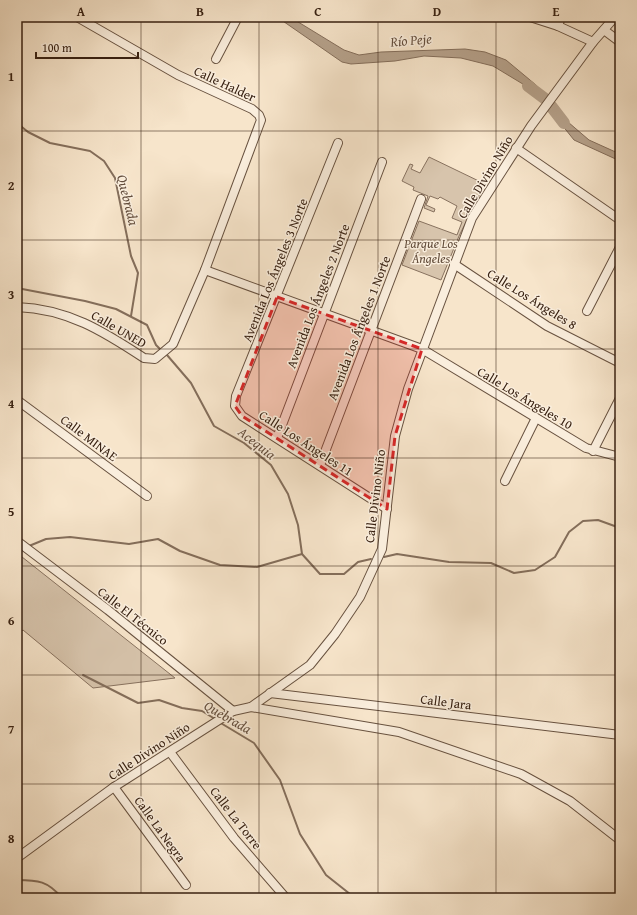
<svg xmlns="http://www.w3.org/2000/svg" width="637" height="915" font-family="'Gentium Book Plus',serif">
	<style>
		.green { fill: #d7c4ac; stroke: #88725f }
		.water { fill: #b6a28c; stroke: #846e5b }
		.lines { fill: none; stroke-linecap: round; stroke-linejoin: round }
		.stream { stroke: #846e5b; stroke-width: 2 }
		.river { stroke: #b6a28c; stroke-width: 12 }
		.street-casing { stroke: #685240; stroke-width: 10 }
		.street { stroke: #faeedd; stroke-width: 8 }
		.marked { fill: #d62828; fill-opacity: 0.2; stroke: #d62828; stroke-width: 3; stroke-dasharray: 8 5; stroke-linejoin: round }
		.grid { fill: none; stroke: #382112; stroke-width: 1; stroke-opacity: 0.55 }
		.labels { text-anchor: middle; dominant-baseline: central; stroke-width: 3; stroke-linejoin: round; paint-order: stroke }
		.street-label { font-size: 13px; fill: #382112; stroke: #faeedd }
		.park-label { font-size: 13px; font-style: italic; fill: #604a38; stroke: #faeedd }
		.water-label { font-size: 14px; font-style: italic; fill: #644e3d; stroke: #faeedd }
		.neatline { fill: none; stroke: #382112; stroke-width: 1.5 }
		.grid-label { font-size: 13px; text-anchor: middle; font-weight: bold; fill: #382112 }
	</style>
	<rect width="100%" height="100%" fill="#f7e5cb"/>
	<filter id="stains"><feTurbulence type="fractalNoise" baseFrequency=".005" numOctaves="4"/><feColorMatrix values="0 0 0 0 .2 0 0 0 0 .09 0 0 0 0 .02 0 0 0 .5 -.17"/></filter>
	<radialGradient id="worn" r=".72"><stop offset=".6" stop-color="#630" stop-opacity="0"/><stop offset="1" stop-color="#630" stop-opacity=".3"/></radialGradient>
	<g class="green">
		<polygon points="429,157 485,184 459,236 441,280 402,265 419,221 457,235 462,222 452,218 457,206 440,197 438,199 430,196 426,205 435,209 434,212 424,208 428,196 413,190 414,187 402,181 410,164 413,165 411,169 420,173"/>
		<polygon points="17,553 175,678 93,688 23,630 17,635"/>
	</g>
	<g class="water">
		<polygon points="277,17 290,17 344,50 359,55 381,52 465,49 485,52 506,60 536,85 541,95 493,66 461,58 424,56 395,61 351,64 342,62"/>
		<polygon points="554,110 589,140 620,154 620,161 574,140 562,125"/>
	</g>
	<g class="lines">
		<g class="stream">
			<polyline points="17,123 28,132 50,143 90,151 104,161 115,178 131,256 138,273 131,316"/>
			<polyline points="17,288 85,301 116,309 147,325 156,345 160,349"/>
			<polyline points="167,355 191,383 214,426 244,443 271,465 288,494 298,525 302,554 320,574 344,574 358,562 371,559"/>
			<polyline points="29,546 46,539 70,537 129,544 158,539 180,551 220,565 257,567 302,554"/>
			<polyline points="17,552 23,549"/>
			<polyline points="384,557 397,554 449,562 491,563 514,573 535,570 555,557 569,532 583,521 598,520 620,528"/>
			<polyline points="83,675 138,703 159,700 182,708 202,711 215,719"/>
			<polyline points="219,722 254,743 280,780 300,834 326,875 355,898"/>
			<path d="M 17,880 C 38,880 48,881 62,898"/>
		</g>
		<g class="river">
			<polyline points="528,86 544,98"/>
			<polyline points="551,106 564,123"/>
		</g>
		<defs>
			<g id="street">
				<polyline points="530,17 558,26 593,42"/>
				<polyline points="558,26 561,17"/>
				<polyline points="604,30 620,42"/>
				<polyline points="216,59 238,17"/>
				<polyline points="338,143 236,396 235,406 242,416 387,509"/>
				<polyline points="516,148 620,220"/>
				<polyline points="454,264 547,326 620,363"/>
				<polyline points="205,270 422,349 586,448 620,457"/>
				<path d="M 17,307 C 68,309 103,331 144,358 L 155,359 L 173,344 L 205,270 L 261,120 L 259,115 L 252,109 L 178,75 L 77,17"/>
				<polyline points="587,311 620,247"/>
				<polyline points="17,400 147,496"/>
				<polyline points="277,438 382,162"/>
				<polyline points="593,451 620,398"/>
				<polyline points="320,465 421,199"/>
				<polyline points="505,481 536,418"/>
				<polyline points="17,541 108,610 233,711"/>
				<polyline points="270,693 620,735"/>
				<polyline points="251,707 399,732 521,774 570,801 620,840"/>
				<polyline points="170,752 234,838 286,898"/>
				<polyline points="114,787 186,885"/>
				<polyline points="17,858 114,787 233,711 251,707 310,665 335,634 360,597 382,549 395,436 408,389 472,218 531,126 593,42 615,17"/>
			</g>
		</defs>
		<use href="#street" class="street-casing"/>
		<use href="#street" class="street"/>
	</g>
	<path class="marked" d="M 277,297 L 422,349 L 395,436 L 387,509 L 242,416 L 235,406 Z"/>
	<path class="grid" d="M 141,17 L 141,898M 259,17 L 259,898M 378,17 L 378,898M 496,17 L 496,898M 17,131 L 620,131M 17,240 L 620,240M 17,349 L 620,349M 17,458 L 620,458M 17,566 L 620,566M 17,675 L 620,675M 17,784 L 620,784"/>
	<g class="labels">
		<g class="street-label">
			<text transform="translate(225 84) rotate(25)">Calle Halder</text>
			<text transform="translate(485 177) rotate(-59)">Calle Divino Niño</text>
			<text transform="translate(275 270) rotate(-68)">Avenida Los Ángeles 3 Norte</text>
			<text transform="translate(318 296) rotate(-69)">Avenida Los Ángeles 2 Norte</text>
			<text transform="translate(532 299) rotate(32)">Calle Los Ángeles 8</text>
			<text transform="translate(359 328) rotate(-69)">Avenida Los Ángeles 1 Norte</text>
			<text transform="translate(119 329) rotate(30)">Calle UNED</text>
			<text transform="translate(525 398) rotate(31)">Calle Los Ángeles 10</text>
			<text transform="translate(89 438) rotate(37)">Calle MINAE</text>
			<text transform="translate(306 443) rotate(33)">Calle Los Ángeles 11</text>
			<text transform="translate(375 496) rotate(-83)">Calle Divino Niño</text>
			<text transform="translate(133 616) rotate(38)">Calle El Técnico</text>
			<text transform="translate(446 702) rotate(7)">Calle Jara</text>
			<text transform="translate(149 751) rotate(-33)">Calle Divino Niño</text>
			<text transform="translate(236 818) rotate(52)">Calle La Torre</text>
			<text transform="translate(160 829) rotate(54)">Calle La Negra</text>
		</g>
		<g class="park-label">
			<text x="431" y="243">Parque Los<tspan x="431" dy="15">Ángeles</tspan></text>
		</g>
		<g class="water-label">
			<text transform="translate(411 40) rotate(-5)">Río Peje</text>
			<text transform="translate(128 200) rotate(76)">Quebrada</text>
			<text transform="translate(257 443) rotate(38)">Acequia</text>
			<text transform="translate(228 717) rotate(30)">Quebrada</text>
		</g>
	</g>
	<rect width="637" height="915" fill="none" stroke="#f7e5cb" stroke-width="44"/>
	<path d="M36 52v6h102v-6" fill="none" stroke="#382112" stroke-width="2"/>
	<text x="42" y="52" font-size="12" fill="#382112" stroke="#faeedd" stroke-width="3" paint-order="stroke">100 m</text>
	<rect x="22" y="22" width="593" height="871" class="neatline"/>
	<g class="grid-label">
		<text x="81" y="16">A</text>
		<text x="200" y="16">B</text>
		<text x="318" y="16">C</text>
		<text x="437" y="16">D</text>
		<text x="556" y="16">E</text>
		<text x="11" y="81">1</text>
		<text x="11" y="190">2</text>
		<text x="11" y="299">3</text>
		<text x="11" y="408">4</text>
		<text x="11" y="516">5</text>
		<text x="11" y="625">6</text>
		<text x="11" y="734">7</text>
		<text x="11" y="843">8</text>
	</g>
	<rect width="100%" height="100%" filter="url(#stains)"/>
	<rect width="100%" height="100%" fill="url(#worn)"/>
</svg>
